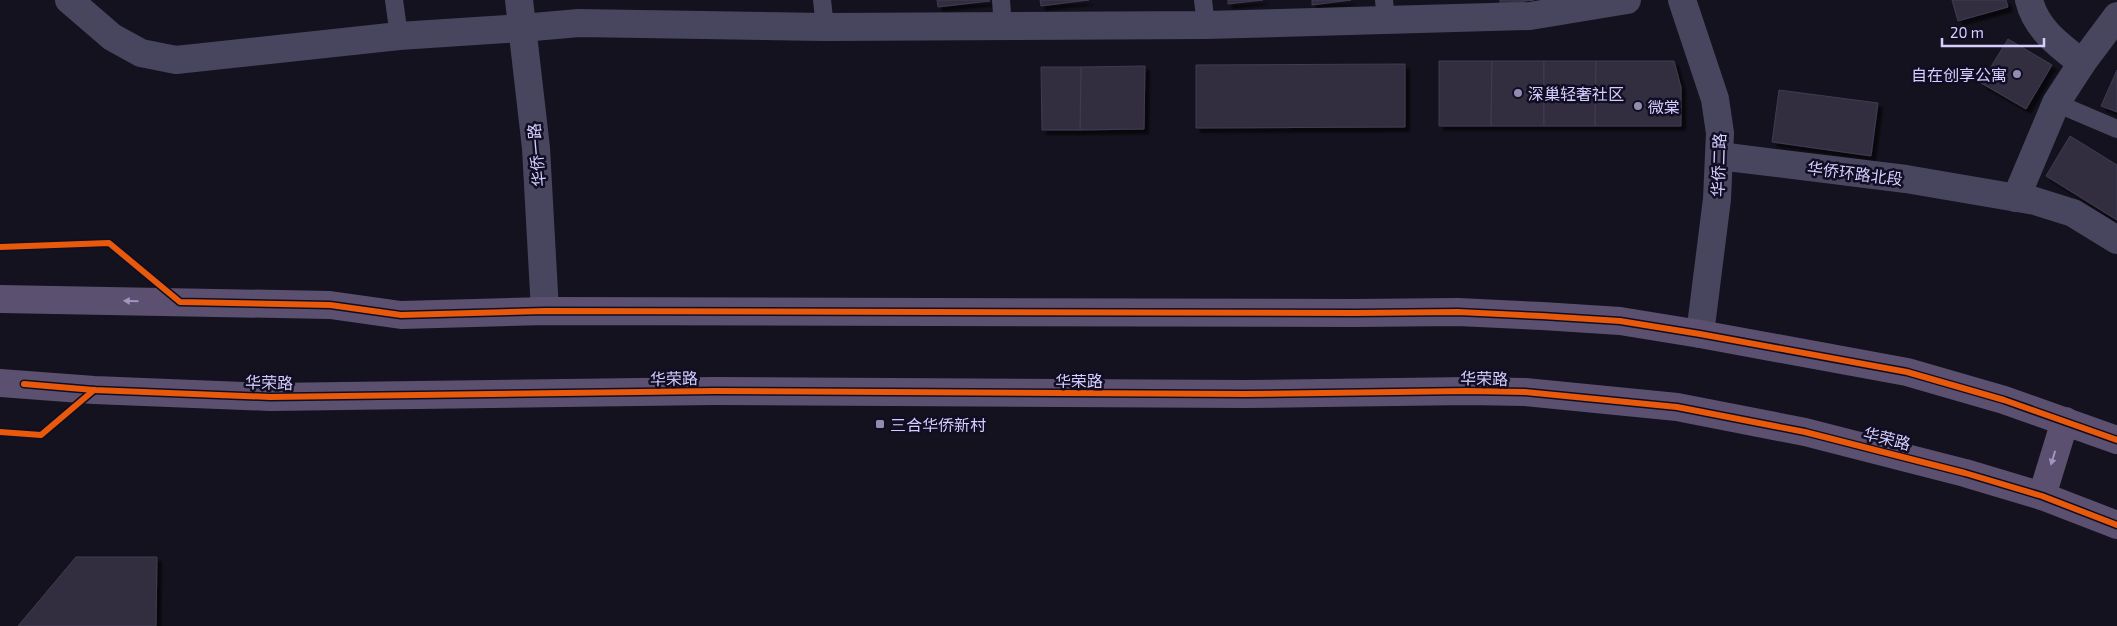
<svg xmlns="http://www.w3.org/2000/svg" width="2117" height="626" font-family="'Exo 2','Noto Sans SC',sans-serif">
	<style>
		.building { fill: #322f40; stroke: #403b52; filter: url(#shadow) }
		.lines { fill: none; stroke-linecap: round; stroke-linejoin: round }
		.service { stroke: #48465f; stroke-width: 18 }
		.minor { stroke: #48465f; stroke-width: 28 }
		.primary { stroke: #5c5070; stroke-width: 28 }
		.cycleway-casing { stroke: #110d23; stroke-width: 9 }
		.cycleway { stroke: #e8590c; stroke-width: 6 }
		.oneway { fill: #9f96bf }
		.poi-dot { fill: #918db0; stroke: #110d23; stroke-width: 2 }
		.labels { text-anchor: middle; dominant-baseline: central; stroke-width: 5; stroke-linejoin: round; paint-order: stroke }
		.poi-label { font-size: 16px; fill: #d5cfff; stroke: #110d23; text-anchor: start }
		.street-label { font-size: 16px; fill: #d5cfff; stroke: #110d23 }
	</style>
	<defs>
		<filter id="shadow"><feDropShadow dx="4.5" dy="4.5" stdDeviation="1" flood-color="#0009"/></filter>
	</defs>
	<rect width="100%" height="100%" fill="#14121e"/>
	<g class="building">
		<polygon points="937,0 989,0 990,1 938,7"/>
		<polygon points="1040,0 1089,0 1041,6"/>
		<polygon points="1228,0 1263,0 1228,4"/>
		<polygon points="1312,0 1351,0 1312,5"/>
		<polygon points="1500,0 1534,0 1500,4"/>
		<polygon points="1952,0 2006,0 2008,7 1958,21"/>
		<polygon points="2008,39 2052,65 2026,109 1981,83"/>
		<polygon points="1439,61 1492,61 1491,126 1439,126"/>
		<polygon points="1492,61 1544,61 1544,126 1491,126"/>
		<polygon points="1544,61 1596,61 1595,126 1544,126"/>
		<polygon points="1596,61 1674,61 1681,87 1681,126 1595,126"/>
		<polygon points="1405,64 1405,127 1196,128 1196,65"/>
		<polygon points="1145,66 1144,129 1080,130 1081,67"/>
		<polygon points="1041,67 1081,67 1080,130 1042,130"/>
		<polygon points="2117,70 2117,112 2101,106"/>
		<polygon points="1779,90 1878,103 1871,156 1772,142"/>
		<polygon points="2070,136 2117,165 2117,220 2046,176"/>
		<polygon points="76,557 157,557 156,626 18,626"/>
	</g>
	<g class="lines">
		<g class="service">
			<polyline points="394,0 399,36"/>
			<polyline points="822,0 825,27"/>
			<polyline points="1001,0 1003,27"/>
			<polyline points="1203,0 1206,25"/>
			<polyline points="1384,0 1386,21"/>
			<polyline points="2056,103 2117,129"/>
		</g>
		<g class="minor">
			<polyline points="69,0 112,37 141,53 176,60 399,36 522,28 579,23 825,27 1206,25 1530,16 1627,0"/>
			<polyline points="519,0 536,148 545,311"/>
			<polyline points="1682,0 1715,99 1720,133 1717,199 1700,334"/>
			<path d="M 2029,0 C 2036,29 2059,45 2082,63"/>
			<polyline points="1719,156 1906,179 2035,201 2073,213 2117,240"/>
			<polyline points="2016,198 2056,103 2082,63 2117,16"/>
		</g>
		<g class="primary">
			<polyline points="0,299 330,305 401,315 545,311 1355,313 1458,312 1542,316 1620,321 1700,334 1907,372 2004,400 2117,440"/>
			<polyline points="0,383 94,390 270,397 714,391 1245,394 1467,391 1525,392 1677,407 1805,432 1965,473 2042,496 2117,525"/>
			<polyline points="2042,496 2065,421"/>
		</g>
		<defs>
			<g id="cycleway">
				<polyline points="0,247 109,243 180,302 330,305 401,315 545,311 1355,313 1458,312 1542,316 1620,321 1700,334 1907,372 2004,400 2117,440"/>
				<polyline points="24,384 94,390 270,397 714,391 1245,394 1467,391 1525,392 1677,407 1805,432 1965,473 2042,496 2117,525"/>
				<polyline points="0,432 41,435 94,390"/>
			</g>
		</defs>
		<use href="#cycleway" class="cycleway-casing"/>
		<use href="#cycleway" class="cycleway"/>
	</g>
	<defs><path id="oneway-solid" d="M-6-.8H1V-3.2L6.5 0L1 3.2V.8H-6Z" transform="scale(1.25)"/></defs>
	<g class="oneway">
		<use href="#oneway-solid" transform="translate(131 301) rotate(-179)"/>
		<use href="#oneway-solid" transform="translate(2053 458) rotate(107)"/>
	</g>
	<g class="poi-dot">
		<circle cx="2017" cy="74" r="5"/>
		<circle cx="1518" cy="93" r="5"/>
		<circle cx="1638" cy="106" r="5"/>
		<rect x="875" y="419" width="10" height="10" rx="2.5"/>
	</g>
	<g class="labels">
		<g class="poi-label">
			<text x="2007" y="74" text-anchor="end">自在创享公寓</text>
			<text x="1528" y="93">深巢轻奢社区</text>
			<text x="1648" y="106">微棠</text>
			<text x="890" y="424">三合华侨新村</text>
		</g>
		<g class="street-label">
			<text transform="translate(536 155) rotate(-95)">华侨一路</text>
			<text transform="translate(1718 165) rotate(-88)">华侨二路</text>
			<text transform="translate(1855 173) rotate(7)">华侨环路北段</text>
			<text transform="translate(674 378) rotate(-1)">华荣路</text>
			<text transform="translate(1484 378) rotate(1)">华荣路</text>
			<text x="1079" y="380">华荣路</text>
			<text transform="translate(269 382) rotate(1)">华荣路</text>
			<text transform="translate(1887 438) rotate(14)">华荣路</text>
		</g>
	</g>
	<path d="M1942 38v8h102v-8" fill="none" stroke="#d5cfff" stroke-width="2.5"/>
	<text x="1950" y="38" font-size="15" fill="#d5cfff" stroke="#110d23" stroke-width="4" paint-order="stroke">20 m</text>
</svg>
